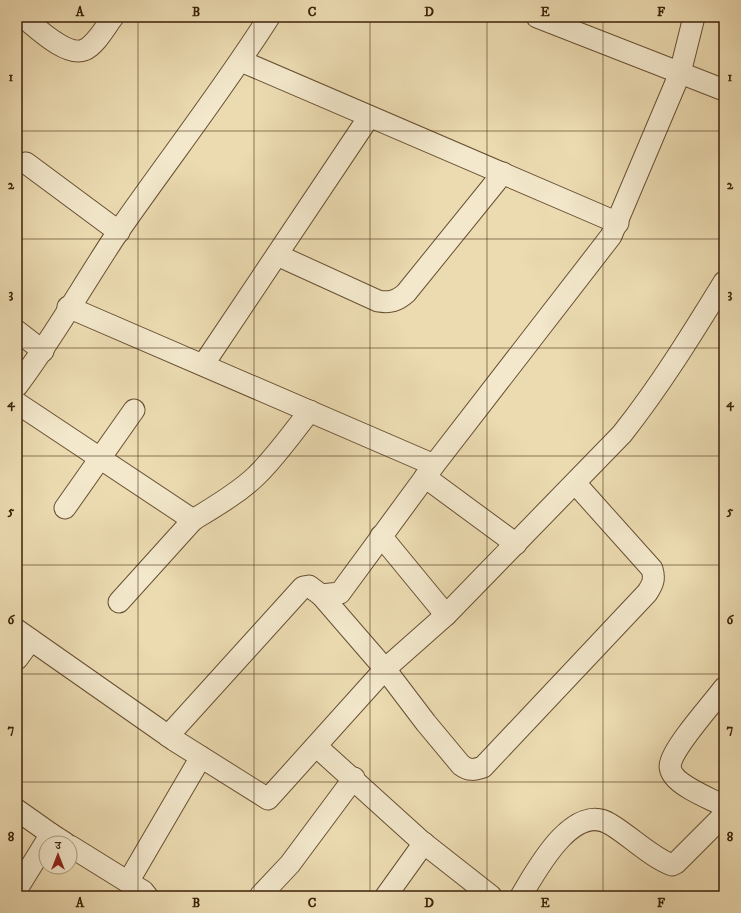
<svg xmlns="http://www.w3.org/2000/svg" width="741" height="913" font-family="'IM FELL DW Pica','Noto Serif Devanagari',serif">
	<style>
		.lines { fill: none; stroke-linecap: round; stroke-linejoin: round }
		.minor-casing { stroke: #685033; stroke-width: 23 }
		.minor { stroke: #f3e8cc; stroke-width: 21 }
		.grid { fill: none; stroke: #3c2209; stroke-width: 1; stroke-opacity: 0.55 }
		.neatline { fill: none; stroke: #3c2209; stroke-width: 1.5 }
		.grid-label { font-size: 13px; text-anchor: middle; font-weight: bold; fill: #3c2209 }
	</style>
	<rect width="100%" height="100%" fill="#ecdbb1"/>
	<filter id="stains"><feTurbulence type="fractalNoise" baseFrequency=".005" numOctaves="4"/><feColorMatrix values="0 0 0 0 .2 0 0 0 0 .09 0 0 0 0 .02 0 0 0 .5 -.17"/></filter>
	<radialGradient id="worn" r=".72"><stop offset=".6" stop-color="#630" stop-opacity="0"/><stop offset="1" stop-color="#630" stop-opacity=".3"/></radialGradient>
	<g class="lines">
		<defs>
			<g id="minor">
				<path d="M 23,17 C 36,27 66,57 84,50 C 96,45 106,26 113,17"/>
				<polyline points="537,17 724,90"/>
				<polyline points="241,61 618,223"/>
				<polyline points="26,163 119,232"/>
				<path d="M 277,255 L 378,301 C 390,303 397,301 406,293 L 503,173"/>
				<polyline points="68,307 434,465 611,236 680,73 694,17"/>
				<polyline points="17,331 43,351"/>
				<polyline points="203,365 369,117"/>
				<path d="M 17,386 C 54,337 84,283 118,232 C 168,160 222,91 269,17"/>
				<path d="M 17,403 L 193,520 C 214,507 237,494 255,477 C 276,457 292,433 310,411"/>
				<polyline points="425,477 516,544"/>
				<polyline points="65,508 134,410"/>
				<polyline points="381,536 446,615"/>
				<path d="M 321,595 L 385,669 L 426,723 L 461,765 C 469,771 474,770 483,767 L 647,593 C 653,584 655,579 652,569 L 575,483"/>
				<polyline points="119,602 193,520"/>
				<path d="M 17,630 L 174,740 L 268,799 L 385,669 L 446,615 L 622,434 C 660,386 692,334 724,282"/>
				<polyline points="17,659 31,640"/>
				<path d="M 724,688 C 712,704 675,745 671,762 C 669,767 671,772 674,776 C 683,788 711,799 724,806"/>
				<polyline points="168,736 303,587 309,586 321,595 340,593 434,465"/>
				<polyline points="316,746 421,841 491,896"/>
				<polyline points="17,810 51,834"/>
				<polyline points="70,846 128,882 201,757"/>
				<polyline points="128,882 143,891 147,896"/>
				<polyline points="17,889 51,834 65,843"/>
				<polyline points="260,896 290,864 354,778"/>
				<polyline points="386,896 424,843"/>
				<path d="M 521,896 C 536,871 573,801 610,824 C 629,835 652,858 672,865 L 676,863 L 724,815"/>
			</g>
		</defs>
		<use href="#minor" class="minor-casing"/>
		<use href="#minor" class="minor"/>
	</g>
	<path class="grid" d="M 138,17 L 138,896M 254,17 L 254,896M 370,17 L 370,896M 487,17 L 487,896M 603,17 L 603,896M 17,131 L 724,131M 17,239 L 724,239M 17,348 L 724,348M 17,456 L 724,456M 17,565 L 724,565M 17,674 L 724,674M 17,782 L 724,782"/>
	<rect width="741" height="913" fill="none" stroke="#ecdbb1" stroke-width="44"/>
	<g transform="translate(58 855)"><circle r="19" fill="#f3e8cc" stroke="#aa997e"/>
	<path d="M0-3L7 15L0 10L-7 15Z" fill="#8f2418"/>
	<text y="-6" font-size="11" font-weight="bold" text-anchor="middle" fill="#3c2209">उ</text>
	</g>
	<rect x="22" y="22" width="697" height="869" class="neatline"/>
	<g class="grid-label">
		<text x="80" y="16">A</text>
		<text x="196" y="16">B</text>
		<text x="312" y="16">C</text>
		<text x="429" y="16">D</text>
		<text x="545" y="16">E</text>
		<text x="661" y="16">F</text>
		<text x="11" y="81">1</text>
		<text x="730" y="81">1</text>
		<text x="11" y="189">2</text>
		<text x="730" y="189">2</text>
		<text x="11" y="298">3</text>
		<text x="730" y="298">3</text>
		<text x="11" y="407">4</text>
		<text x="730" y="407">4</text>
		<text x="11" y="515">5</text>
		<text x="730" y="515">5</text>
		<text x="11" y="624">6</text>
		<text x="730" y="624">6</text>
		<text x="11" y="733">7</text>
		<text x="730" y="733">7</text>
		<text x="11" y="841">8</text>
		<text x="730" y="841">8</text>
		<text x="80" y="907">A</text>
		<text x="196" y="907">B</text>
		<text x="312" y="907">C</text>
		<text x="429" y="907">D</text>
		<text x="545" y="907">E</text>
		<text x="661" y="907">F</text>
	</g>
	<rect width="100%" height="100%" filter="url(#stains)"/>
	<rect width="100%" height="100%" fill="url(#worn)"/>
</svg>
